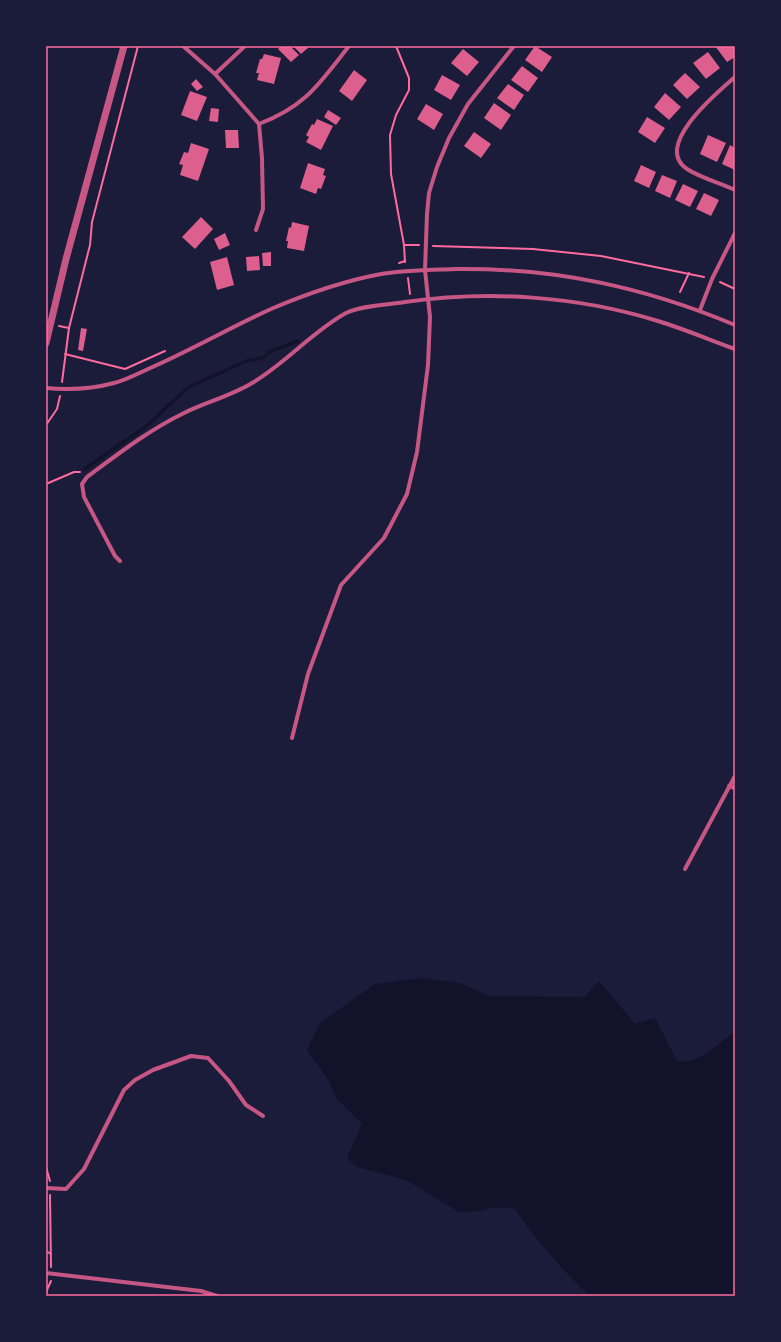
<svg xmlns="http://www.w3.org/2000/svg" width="781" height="1342" font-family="Signika,sans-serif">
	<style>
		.water { fill: #12122b }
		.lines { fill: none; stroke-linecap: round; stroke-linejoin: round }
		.stream { stroke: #12122b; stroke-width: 3.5 }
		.building { fill: #dd5f8e }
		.path { stroke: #ff6b9d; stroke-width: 2 }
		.minor { stroke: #c65784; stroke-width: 4 }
		.tertiary { stroke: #c65784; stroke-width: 7 }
		.neatline { fill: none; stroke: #ff6b9d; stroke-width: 1.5 }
	</style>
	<rect width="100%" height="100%" fill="#1b1b3a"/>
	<path class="water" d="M 423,978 L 460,983 L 489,996 L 585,997 L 599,981 L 635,1024 L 655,1018 L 677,1061 C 700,1064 718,1044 735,1031 L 735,1296 L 590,1296 C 560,1268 538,1242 515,1209 L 495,1207 L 480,1211 L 459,1212 L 406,1180 L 357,1167 L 347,1158 L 362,1124 L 337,1099 L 329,1081 L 307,1050 L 320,1023 L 375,984 Z"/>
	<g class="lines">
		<polyline class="stream" points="85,469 148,425 187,388 246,361 263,358 271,351 298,341"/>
	</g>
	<g class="building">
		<polygon points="282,46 290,46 299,55 291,62 278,49"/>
		<polygon points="293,46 308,46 309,47 301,54"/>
		<polygon points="535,46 552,57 542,72 525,60"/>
		<polygon points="715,46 735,46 735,57 727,62"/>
		<polygon points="463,49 479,62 467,76 451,63"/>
		<polygon points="708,52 720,68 706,79 693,63"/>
		<polygon points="264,54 281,58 274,84 257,80 259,73 256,73 260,59 262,59"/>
		<polygon points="522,66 538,78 528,92 511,80"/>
		<polygon points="354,70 367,80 352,101 339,91"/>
		<polygon points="685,73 700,87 687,99 673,85"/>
		<polygon points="442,75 460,85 451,100 434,90"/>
		<polygon points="196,79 203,87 197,91 191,84"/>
		<polygon points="508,84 524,95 514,110 497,98"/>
		<polygon points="190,91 207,97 197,121 181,115"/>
		<polygon points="665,93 681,107 669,120 654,107"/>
		<polygon points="494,103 511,115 501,130 484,118"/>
		<polygon points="426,104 443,114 434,130 417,119"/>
		<polygon points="211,108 219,109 218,122 209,121"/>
		<polygon points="328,110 341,118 336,125 324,117"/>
		<polygon points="647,117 665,128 655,143 638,132"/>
		<polygon points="317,119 333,126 321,150 306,142 309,137 306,135 312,124 314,125"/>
		<polygon points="225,130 238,130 239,148 226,148"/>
		<polygon points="474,132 491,144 481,158 464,146"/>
		<polygon points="708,135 726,143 717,162 700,154"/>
		<polygon points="191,143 209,149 198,181 180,175 183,165 179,164 184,152 188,153"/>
		<polygon points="730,145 735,148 735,170 722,164"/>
		<polygon points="308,163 325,169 323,175 326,176 321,189 318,188 316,194 300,188"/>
		<polygon points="641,165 656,172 649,188 634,181"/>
		<polygon points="662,175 677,181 670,198 655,191"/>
		<polygon points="683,184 698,191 690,207 675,200"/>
		<polygon points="704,193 719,200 711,216 696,209"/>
		<polygon points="201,217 213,229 195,249 182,237"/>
		<polygon points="292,222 309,226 304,251 287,248 288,241 286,241 289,227 291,228"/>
		<polygon points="225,233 230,245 219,250 214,239"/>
		<polygon points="271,252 271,266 263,266 262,253"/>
		<polygon points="259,256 260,270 247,271 246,257"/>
		<polygon points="227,257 234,285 217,290 210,262"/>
		<polygon points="81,328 87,329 83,351 78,350"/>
	</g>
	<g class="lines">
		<g class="path">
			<polyline points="396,46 409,78 409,90 396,115 390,135 391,174 404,245 419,245"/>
			<polyline points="404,245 405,262"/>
			<polyline points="433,246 533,249 601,256 704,277"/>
			<polyline points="399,263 405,261"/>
			<polyline points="408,278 410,294"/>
			<polyline points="720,282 735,289"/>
			<polyline points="680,292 689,273"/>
			<polyline points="59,326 69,328"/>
			<polyline points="65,354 125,369 165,351"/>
			<polyline points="62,382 69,328 90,245 92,222 138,46"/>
			<polyline points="46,425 57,409 60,396"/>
			<polyline points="46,484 74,472 80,472"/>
			<polyline points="46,1167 50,1181"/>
			<polyline points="50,1195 51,1267"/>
			<polyline points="46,1251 51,1254"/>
			<polyline points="46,1292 51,1281"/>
		</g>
		<g class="minor">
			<path d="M 183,46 L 215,74 L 259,124 C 306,106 319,84 349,46"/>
			<polyline points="215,74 245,46"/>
			<path d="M 735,77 C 718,92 652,146 687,169 C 701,178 720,183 735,190"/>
			<polyline points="256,230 263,209 262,158 259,124"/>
			<polyline points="700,310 712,279 735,233"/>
			<path d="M 46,388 C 69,390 92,389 114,383 C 126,380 137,374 148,369 C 190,351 229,328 271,309 C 306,294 344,281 381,274 C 406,270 432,270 457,269 C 556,268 644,287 735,325"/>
			<path d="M 120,561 L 115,556 L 84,497 L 82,484 L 87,477 C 118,454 149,430 184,413 C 206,402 231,396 252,383 C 286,363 313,331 346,313 C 363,305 387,305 405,302 C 489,290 577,296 658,321 C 684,329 710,340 735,349"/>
			<polyline points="292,738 308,674 341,585 384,538 407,494 417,452 428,365 430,317 425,270 427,214 429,193 437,167 449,138 468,104 514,46"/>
			<polyline points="729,786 735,788"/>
			<polyline points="685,869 735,776"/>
			<polyline points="46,1188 66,1189 84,1169 124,1090 135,1080 153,1070 191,1056 208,1058 229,1081 246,1105 263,1116"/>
			<polyline points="46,1273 201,1291 217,1296"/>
		</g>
		<polyline class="tertiary" points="46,343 66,259 124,46"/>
	</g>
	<rect width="781" height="1342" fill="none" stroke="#1b1b3a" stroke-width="94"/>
	<rect x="47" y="47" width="687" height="1248" class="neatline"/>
</svg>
